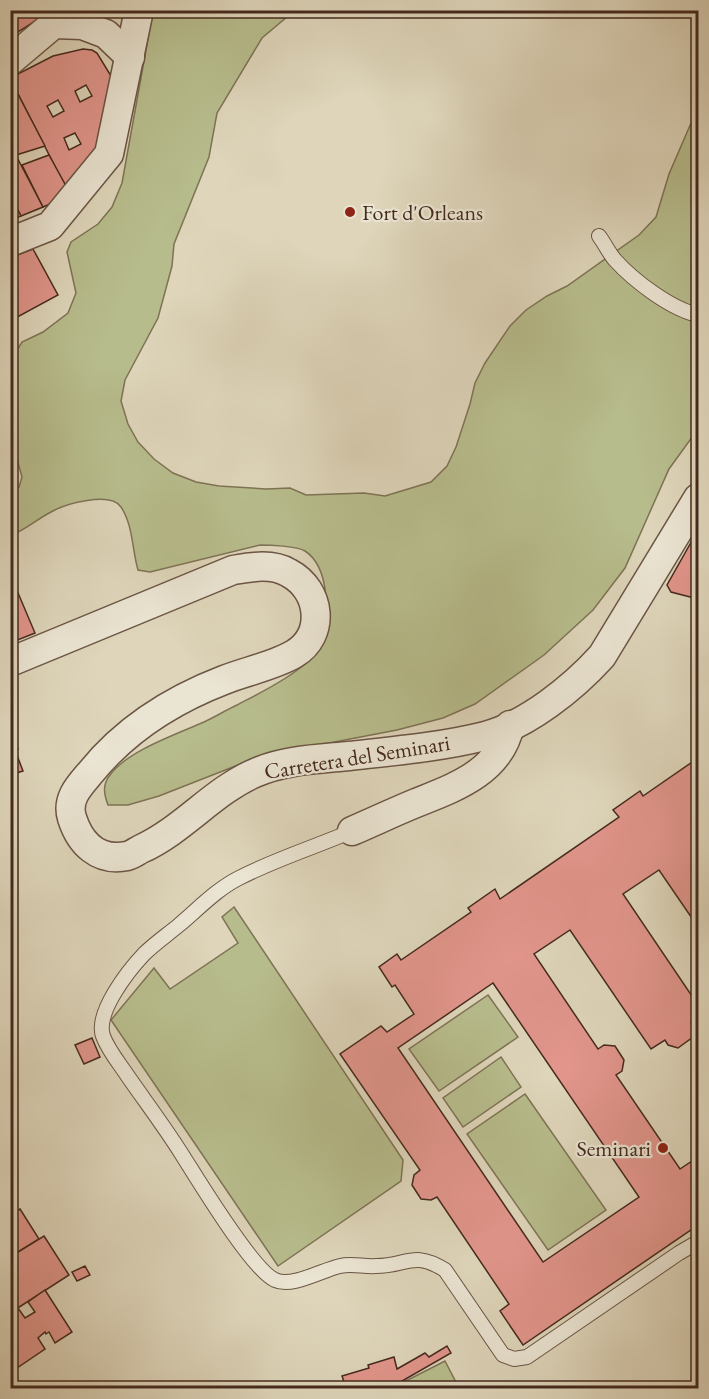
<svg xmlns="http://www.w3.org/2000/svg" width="709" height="1399" font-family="'EB Garamond',serif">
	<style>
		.green { fill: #b7bc8c; stroke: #7e7355; stroke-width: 1.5 }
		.building { fill: #e1958b; stroke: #452a1e; stroke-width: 1.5; fill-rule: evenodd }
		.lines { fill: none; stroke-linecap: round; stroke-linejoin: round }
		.service-casing { stroke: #6b5545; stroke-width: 16 }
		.minor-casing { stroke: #6b5545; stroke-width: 31 }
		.service { stroke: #eae4d2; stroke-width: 14 }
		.minor { stroke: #eae4d2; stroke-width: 28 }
		.poi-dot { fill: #8f2418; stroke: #eae4d2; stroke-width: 2 }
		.labels { text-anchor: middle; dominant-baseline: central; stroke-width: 4.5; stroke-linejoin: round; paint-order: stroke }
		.poi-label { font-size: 22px; fill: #452a1e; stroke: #eae4d2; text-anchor: start }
		.street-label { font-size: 22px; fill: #452a1e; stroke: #eae4d2 }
	</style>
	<rect width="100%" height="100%" fill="#ded5ba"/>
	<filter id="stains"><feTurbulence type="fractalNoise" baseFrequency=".00333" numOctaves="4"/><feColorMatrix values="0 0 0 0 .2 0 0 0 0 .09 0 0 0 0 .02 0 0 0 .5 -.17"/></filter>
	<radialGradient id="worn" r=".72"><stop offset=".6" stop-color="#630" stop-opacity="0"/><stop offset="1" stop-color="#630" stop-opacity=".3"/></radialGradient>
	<g class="green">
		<path d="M 153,11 L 294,11 L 262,38 L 217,113 L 209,157 L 174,244 L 172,266 L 158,318 L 125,380 L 121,401 L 128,424 L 138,442 L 154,459 L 173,473 L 196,482 L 219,486 L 266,489 L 290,488 L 306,495 L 364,493 L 385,496 L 431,482 L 447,466 L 456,447 L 470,404 L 475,383 L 485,363 L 510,326 L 526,310 L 547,296 L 567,286 L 639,235 L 656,217 L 669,174 L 698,107 L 698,429 L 669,469 L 625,568 L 593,610 L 544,655 L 475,704 L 443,718 L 397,730 L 298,749 L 238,765 L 159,796 L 128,805 L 108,805 C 104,794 102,785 110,775 C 127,751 177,734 204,722 C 215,717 226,710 237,705 C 258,694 281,683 300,668 C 308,662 317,655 320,645 C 329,619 331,568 305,551 C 297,546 270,545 260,545 L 150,572 L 138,570 C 132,549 133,525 121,507 C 110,491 65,504 51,512 C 37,519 26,530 11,535 L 11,493 L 19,487 L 22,477 L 17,459 L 11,445 L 11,360 L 22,342 L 43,332 L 68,313 L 76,293 L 67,252 L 71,242 L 98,224 L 112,207 L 122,183 Z"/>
		<polygon points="234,907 403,1160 401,1181 278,1266 111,1020 154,968 170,989 238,943 222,917"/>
		<polygon points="488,995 518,1037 439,1091 409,1049"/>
		<polygon points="501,1057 521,1087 463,1127 443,1098"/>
		<polygon points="525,1094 606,1210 548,1250 467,1134"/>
		<polygon points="445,1361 459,1388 392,1388"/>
	</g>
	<g class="building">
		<polygon points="10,10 53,10 10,37"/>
		<path d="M 83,49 L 92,50 L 97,53 L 111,76 L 109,148 L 65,186 L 10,78 L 53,56 ZM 86,85 L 92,96 L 80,102 L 75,91 ZM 58,100 L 64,111 L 53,117 L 47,106 ZM 75,133 L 81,144 L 69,150 L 64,138 Z"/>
		<polygon points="10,79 45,146 16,155 10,144"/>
		<polygon points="10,144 43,207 21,216 10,195"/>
		<polygon points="49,155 71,195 43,207 22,165"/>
		<polygon points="10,195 21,216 10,221"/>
		<polygon points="33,249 58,295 10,321 10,258"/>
		<polygon points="698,530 698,599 671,592 667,585"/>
		<polygon points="10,574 35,633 10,643"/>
		<polygon points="10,730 18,749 15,750 23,771 10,775"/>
		<path d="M 698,758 L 698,927 L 659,870 L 623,894 L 698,1005 L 698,1017 L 691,1022 L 694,1028 L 693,1037 L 678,1048 L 668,1045 L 665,1040 L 651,1049 L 570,930 L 534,954 L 598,1049 L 604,1045 L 615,1046 L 624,1060 L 622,1071 L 616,1075 L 680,1169 L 698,1157 L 698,1225 L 523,1345 L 500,1311 L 509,1304 L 437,1197 L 431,1200 L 421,1199 L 412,1185 L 414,1175 L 420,1170 L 340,1054 L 381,1026 L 387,1032 L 414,1014 L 395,985 L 392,987 L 379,967 L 397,954 L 401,960 L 471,912 L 468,908 L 495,889 L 500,899 L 619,817 L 613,810 L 640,791 L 643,796 ZM 493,983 L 639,1197 L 543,1262 L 398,1048 Z"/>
		<polygon points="92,1038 100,1057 84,1064 75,1045"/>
		<polygon points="15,1141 17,1179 10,1183 10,1145"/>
		<polygon points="20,1209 39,1239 10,1257 10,1215"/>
		<polygon points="44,1236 69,1275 10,1313 10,1257"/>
		<polygon points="85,1266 90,1275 77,1281 72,1272"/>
		<polygon points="45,1290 72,1332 55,1343 49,1332 46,1334 45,1332 38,1338 45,1349 17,1368 10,1358 10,1313 18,1308 25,1318 35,1312 28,1302"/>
		<polygon points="447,1346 451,1353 390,1388 346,1388 342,1376 369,1368 368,1365 394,1357 397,1369 425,1353 429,1357"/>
	</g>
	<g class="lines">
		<defs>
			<g id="service">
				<path d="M 599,236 C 605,244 609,253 615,260 C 634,281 671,309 698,315"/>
				<path d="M 352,831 C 315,847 276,859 239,878 C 217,889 198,909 179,925 C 167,935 154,944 144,954 C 128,971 95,1013 103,1036 C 108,1050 119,1063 127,1075 C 145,1101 164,1126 181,1153 C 197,1178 252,1270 275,1280 C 292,1288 322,1270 340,1266 C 352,1263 364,1267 376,1266 C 407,1266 413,1250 445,1270 L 503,1355 L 514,1359 L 527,1357 L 679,1253 L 698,1242"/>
			</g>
			<g id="minor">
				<polyline points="54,24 82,25 106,34 130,57"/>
				<polyline points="10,61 68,12"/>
				<polyline points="10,242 50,226 109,154 139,10"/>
				<path d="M 10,662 L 233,570 C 251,567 272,563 289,573 C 321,590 326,635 294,654 C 276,665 244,672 224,680 C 172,700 126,729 91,772 C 79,786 66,799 72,818 C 80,843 98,862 127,856 C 132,855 137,851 141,849 C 183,830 213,791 255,773 C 284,760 318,759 349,756 C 394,751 441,747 485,736 C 527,725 573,688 602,656 L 698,498"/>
				<path d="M 352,831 C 373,822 394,812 416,803 C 456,787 500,772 510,725"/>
			</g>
		</defs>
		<use href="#service" class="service-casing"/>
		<use href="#minor" class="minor-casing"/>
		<use href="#service" class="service"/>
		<use href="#minor" class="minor"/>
	</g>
	<g class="poi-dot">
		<circle cx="350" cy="212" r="6"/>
		<circle cx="663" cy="1148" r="6"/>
	</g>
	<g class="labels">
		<g class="poi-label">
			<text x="362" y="212">Fort d'Orleans</text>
			<text x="651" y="1148" text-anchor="end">Seminari</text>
		</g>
		<g class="street-label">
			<text transform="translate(357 757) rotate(-9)">Carretera del Seminari</text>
		</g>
	</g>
	<rect width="709" height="1399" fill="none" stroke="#ded5ba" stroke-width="36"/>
	<rect x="12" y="12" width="685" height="1375" fill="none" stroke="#452a1e" stroke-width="3"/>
	<rect x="18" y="18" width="673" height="1363" fill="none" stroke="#452a1e" stroke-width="1.5"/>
	<rect width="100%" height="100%" filter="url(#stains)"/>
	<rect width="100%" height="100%" fill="url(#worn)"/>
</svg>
